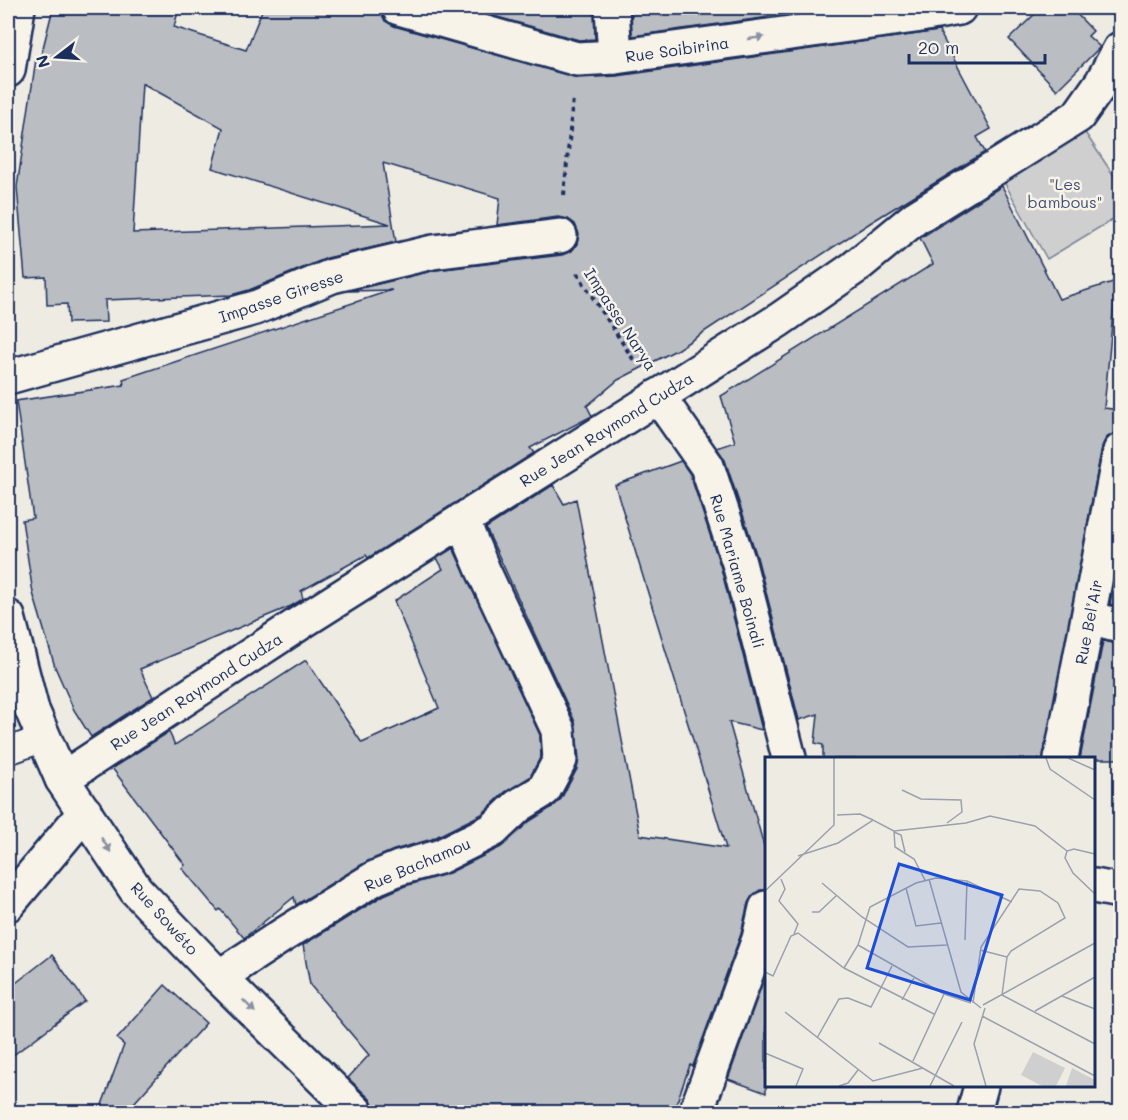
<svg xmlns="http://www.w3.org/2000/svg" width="1128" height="1120" font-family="Mali,sans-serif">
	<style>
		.green { fill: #cfcfcf; stroke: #757f96; stroke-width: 1.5 }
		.building { fill: #babdc2; stroke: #1b2f5e; stroke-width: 1.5; fill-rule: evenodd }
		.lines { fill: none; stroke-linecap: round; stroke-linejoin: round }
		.service-casing { stroke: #1b2f5e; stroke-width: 30 }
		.minor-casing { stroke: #1b2f5e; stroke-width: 38 }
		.path { stroke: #1b2f5e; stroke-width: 4; stroke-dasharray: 4.5 4.5; stroke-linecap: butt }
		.service { stroke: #f7f3e8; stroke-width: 26 }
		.minor { stroke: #f7f3e8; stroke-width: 33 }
		.oneway { fill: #8991a3 }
		.labels { text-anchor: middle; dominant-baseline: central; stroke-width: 5; stroke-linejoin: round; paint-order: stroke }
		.street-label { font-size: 16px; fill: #1b2f5e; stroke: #f7f3e8 }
		.park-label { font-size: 16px; fill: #3f4f75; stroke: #f7f3e8 }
		.inset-road { fill: none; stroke: #9aa0ad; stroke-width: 1.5 }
		.view { fill: #1d4ed8; fill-opacity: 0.15; stroke: #1d4ed8; stroke-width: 3 }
		.inset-edge { fill: none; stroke: #1b2f5e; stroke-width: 3 }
	</style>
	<rect width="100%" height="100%" fill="#eeebe2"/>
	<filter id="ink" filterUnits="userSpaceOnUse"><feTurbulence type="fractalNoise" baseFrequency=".0167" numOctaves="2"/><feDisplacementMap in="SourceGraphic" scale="12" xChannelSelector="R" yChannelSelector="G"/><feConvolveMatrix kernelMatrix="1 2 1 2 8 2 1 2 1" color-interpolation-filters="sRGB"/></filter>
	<g filter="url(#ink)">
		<polygon class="green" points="1082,128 1120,185 1120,215 1047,259 999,173"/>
		<g class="building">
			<path d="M 53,8 L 179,8 L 174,27 L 246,50 L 263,8 L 381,8 L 381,13 L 385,21 L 394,26 L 578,78 L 617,76 L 939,31 L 991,129 L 977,137 L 985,152 L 870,223 L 678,349 L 618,380 L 587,406 L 592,416 L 530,448 L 534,453 L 368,558 L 366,555 L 301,591 L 303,599 L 291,606 L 140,669 L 153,697 L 91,737 L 74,710 L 55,667 L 33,593 L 22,520 L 33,518 L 16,401 L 124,385 L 123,379 L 392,290 L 349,291 L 436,270 L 562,255 L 572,251 L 577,244 L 579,234 L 575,224 L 568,219 L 558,217 L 497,225 L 500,198 L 383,163 L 396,242 L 327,258 L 249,290 L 231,295 L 105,300 L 106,322 L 68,323 L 67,304 L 47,305 L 46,277 L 25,278 L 17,187 L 36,59 L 40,60 ZM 142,83 L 223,128 L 212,168 L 390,224 L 133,233 Z"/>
			<polygon points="465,8 594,8 595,39 579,40"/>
			<polygon points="631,8 775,8 777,16 632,36"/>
			<polygon points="1041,8 1071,8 1093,31 1088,36 1100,47 1057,90 1009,39"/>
			<polygon points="1002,186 1059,299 1116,281 1104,408 1120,410 1120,433 1113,434 1106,438 1102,447 1043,759 823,759 823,745 815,743 818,714 799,720 757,557 725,460 717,448 735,442 721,396 933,264 920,238"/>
			<polygon points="681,461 690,474 721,568 762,730 729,722 766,853 766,890 760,890 753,895 748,903 741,934 693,1066 690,1065 673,1113 374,1113 374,1106 370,1099 348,1078 369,1055 310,985 303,945 384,895 405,886 447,874 501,847 530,821 554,806 561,799 577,769 579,759 575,722 486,528 553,485 564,504 576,499 640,835 726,848 615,485"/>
			<polygon points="453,548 540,735 541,756 530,777 505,792 482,814 432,839 394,850 368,861 296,905 294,897 244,938 220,909 218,911 182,868 185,865 112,768 169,732 175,745 306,660 362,743 439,708 394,601 443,569 437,558"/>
			<polygon points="1120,548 1120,607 1110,604"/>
			<polygon points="1103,641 1120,644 1120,759 1080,759"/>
			<polygon points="52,955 85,1001 8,1059 8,989"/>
			<polygon points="766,973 766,1093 728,1079"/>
			<polygon points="165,985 206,1023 125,1113 99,1113 124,1045 117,1039"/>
		</g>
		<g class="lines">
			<defs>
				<polyline id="service" points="8,751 44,738"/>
				<g id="minor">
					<polyline points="399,8 577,59 615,57 915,16 959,8"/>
					<polyline points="612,8 615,57"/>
					<polyline points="8,70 18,8"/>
					<polyline points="8,377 255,308 332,276 433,252 560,236"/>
					<polyline points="658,396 707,466 739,563 789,758"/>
					<polyline points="8,617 32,710 62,779 136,890 219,977 356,1112"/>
					<polyline points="1089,618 1120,626"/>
					<polyline points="1061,758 1120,451"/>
					<polyline points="62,779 303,621 779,320 854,268 915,218 1078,116 1102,82 1120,49"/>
					<polyline points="1094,886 1120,891"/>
					<polyline points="8,904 85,812"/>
					<polyline points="219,977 283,935 375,878 399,868 439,857 493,830 518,806 544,790 560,760 558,730 483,570 462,520"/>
					<polyline points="696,1112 759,939 766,908"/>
					<polyline points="974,1112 981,1086"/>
				</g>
			</defs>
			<use href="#service" class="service-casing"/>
			<use href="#minor" class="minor-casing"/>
			<g class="path">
				<polyline points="564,195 573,98"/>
				<polyline points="577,273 635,362"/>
			</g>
			<use href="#service" class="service"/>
			<use href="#minor" class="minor"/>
		</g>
		<defs><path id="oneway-solid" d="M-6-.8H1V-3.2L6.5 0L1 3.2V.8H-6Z" transform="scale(1.5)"/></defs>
		<g class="oneway">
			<use href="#oneway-solid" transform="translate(756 38) rotate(-8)"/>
			<use href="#oneway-solid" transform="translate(106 845) rotate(57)"/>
			<use href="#oneway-solid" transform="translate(249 1006) rotate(45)"/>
		</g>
	</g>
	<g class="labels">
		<g class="street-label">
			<text transform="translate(677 49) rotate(-8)">Rue Soibirina</text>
			<text transform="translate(281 296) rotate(-19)">Impasse Giresse</text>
			<text transform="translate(621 319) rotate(57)">Impasse Narya</text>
			<text transform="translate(606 429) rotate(-32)">Rue Jean Raymond Cudza</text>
			<text transform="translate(738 571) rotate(74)">Rue Mariame Boinali</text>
			<text transform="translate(1088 622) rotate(-79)">Rue Bel’Air</text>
			<text transform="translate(196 691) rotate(-33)">Rue Jean Raymond Cudza</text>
			<text transform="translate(417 864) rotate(-23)">Rue Bachamou</text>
			<text transform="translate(165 918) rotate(48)">Rue Sowéto</text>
		</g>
		<g class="park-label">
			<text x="1065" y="183">"Les<tspan x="1065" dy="18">bambous"</tspan></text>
		</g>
	</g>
	<g transform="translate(765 757)">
		<rect width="330" height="330" fill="#eeebe2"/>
		<path d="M 268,295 L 300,311 L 291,329 L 277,329 L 256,318 ZM 307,311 L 330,323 L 330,329 L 301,329 Z" fill="#cfcfcf"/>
		<path class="inset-road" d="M 281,1 L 285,12 L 330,43M 303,1 L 330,13M 137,33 L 156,42 L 196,43 L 197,55 L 182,66M 72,58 L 95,57 L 108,63M 129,74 L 201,66 L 225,59 L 270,69 L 302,94M 129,75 L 136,78 L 140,95M 330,97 L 309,92 L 302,94 L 300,101 L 308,116 L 330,137M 33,99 L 73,86 L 108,63 L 129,74 L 130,90 L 149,102 L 160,123M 16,122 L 20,132 L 14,144 L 33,167 L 29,177M 164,122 L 196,235 L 216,251M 57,126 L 97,160 L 143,190 L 182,188M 141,131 L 151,169 L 176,166M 0,134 L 69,68 L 69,1M 47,155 L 54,155 L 72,138M 200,183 L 202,124M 93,188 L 179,237 L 206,246M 215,193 L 242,200M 79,211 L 93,188 L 105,150 L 151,126 L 171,121 L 202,124 L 247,145M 0,215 L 8,219 L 26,179 L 33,176 L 79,211 L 169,257M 297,239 L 330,252M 137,243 L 149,221M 208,246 L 216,190 L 254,132 L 275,134 L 293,146 L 300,161 L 246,194 L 242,200 L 237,238 L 330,287M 218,248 L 330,186M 220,251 L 209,287 L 221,329M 270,254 L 330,220M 20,255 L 108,324 L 158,311M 217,259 L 330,319M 52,281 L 74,242 L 83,241 L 106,250 L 127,209M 114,286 L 189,329M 0,296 L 38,312 L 31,329M 148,304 L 179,237M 74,329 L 83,326 L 93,313M 165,329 L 197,265"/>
		<path class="view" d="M 134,107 L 237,138 L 205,243 L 102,211 Z"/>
		<rect width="330" height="330" class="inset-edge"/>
	</g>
	<rect width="1128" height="1120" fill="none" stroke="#f7f3e8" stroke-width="30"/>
	<rect x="15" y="15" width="1098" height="1090" fill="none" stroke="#1b2f5e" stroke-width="2" filter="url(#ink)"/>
	<g transform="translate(57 57) rotate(253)" stroke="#f7f3e8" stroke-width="4.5" paint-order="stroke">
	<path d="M0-4.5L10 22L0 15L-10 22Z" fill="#1b2f5e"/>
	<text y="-9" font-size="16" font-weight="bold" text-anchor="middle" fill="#1b2f5e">N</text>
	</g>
	<path d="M909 54v9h136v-9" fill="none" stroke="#1b2f5e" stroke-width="3"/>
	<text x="918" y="54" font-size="18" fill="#1b2f5e" stroke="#f7f3e8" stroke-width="4.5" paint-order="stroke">20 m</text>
</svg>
